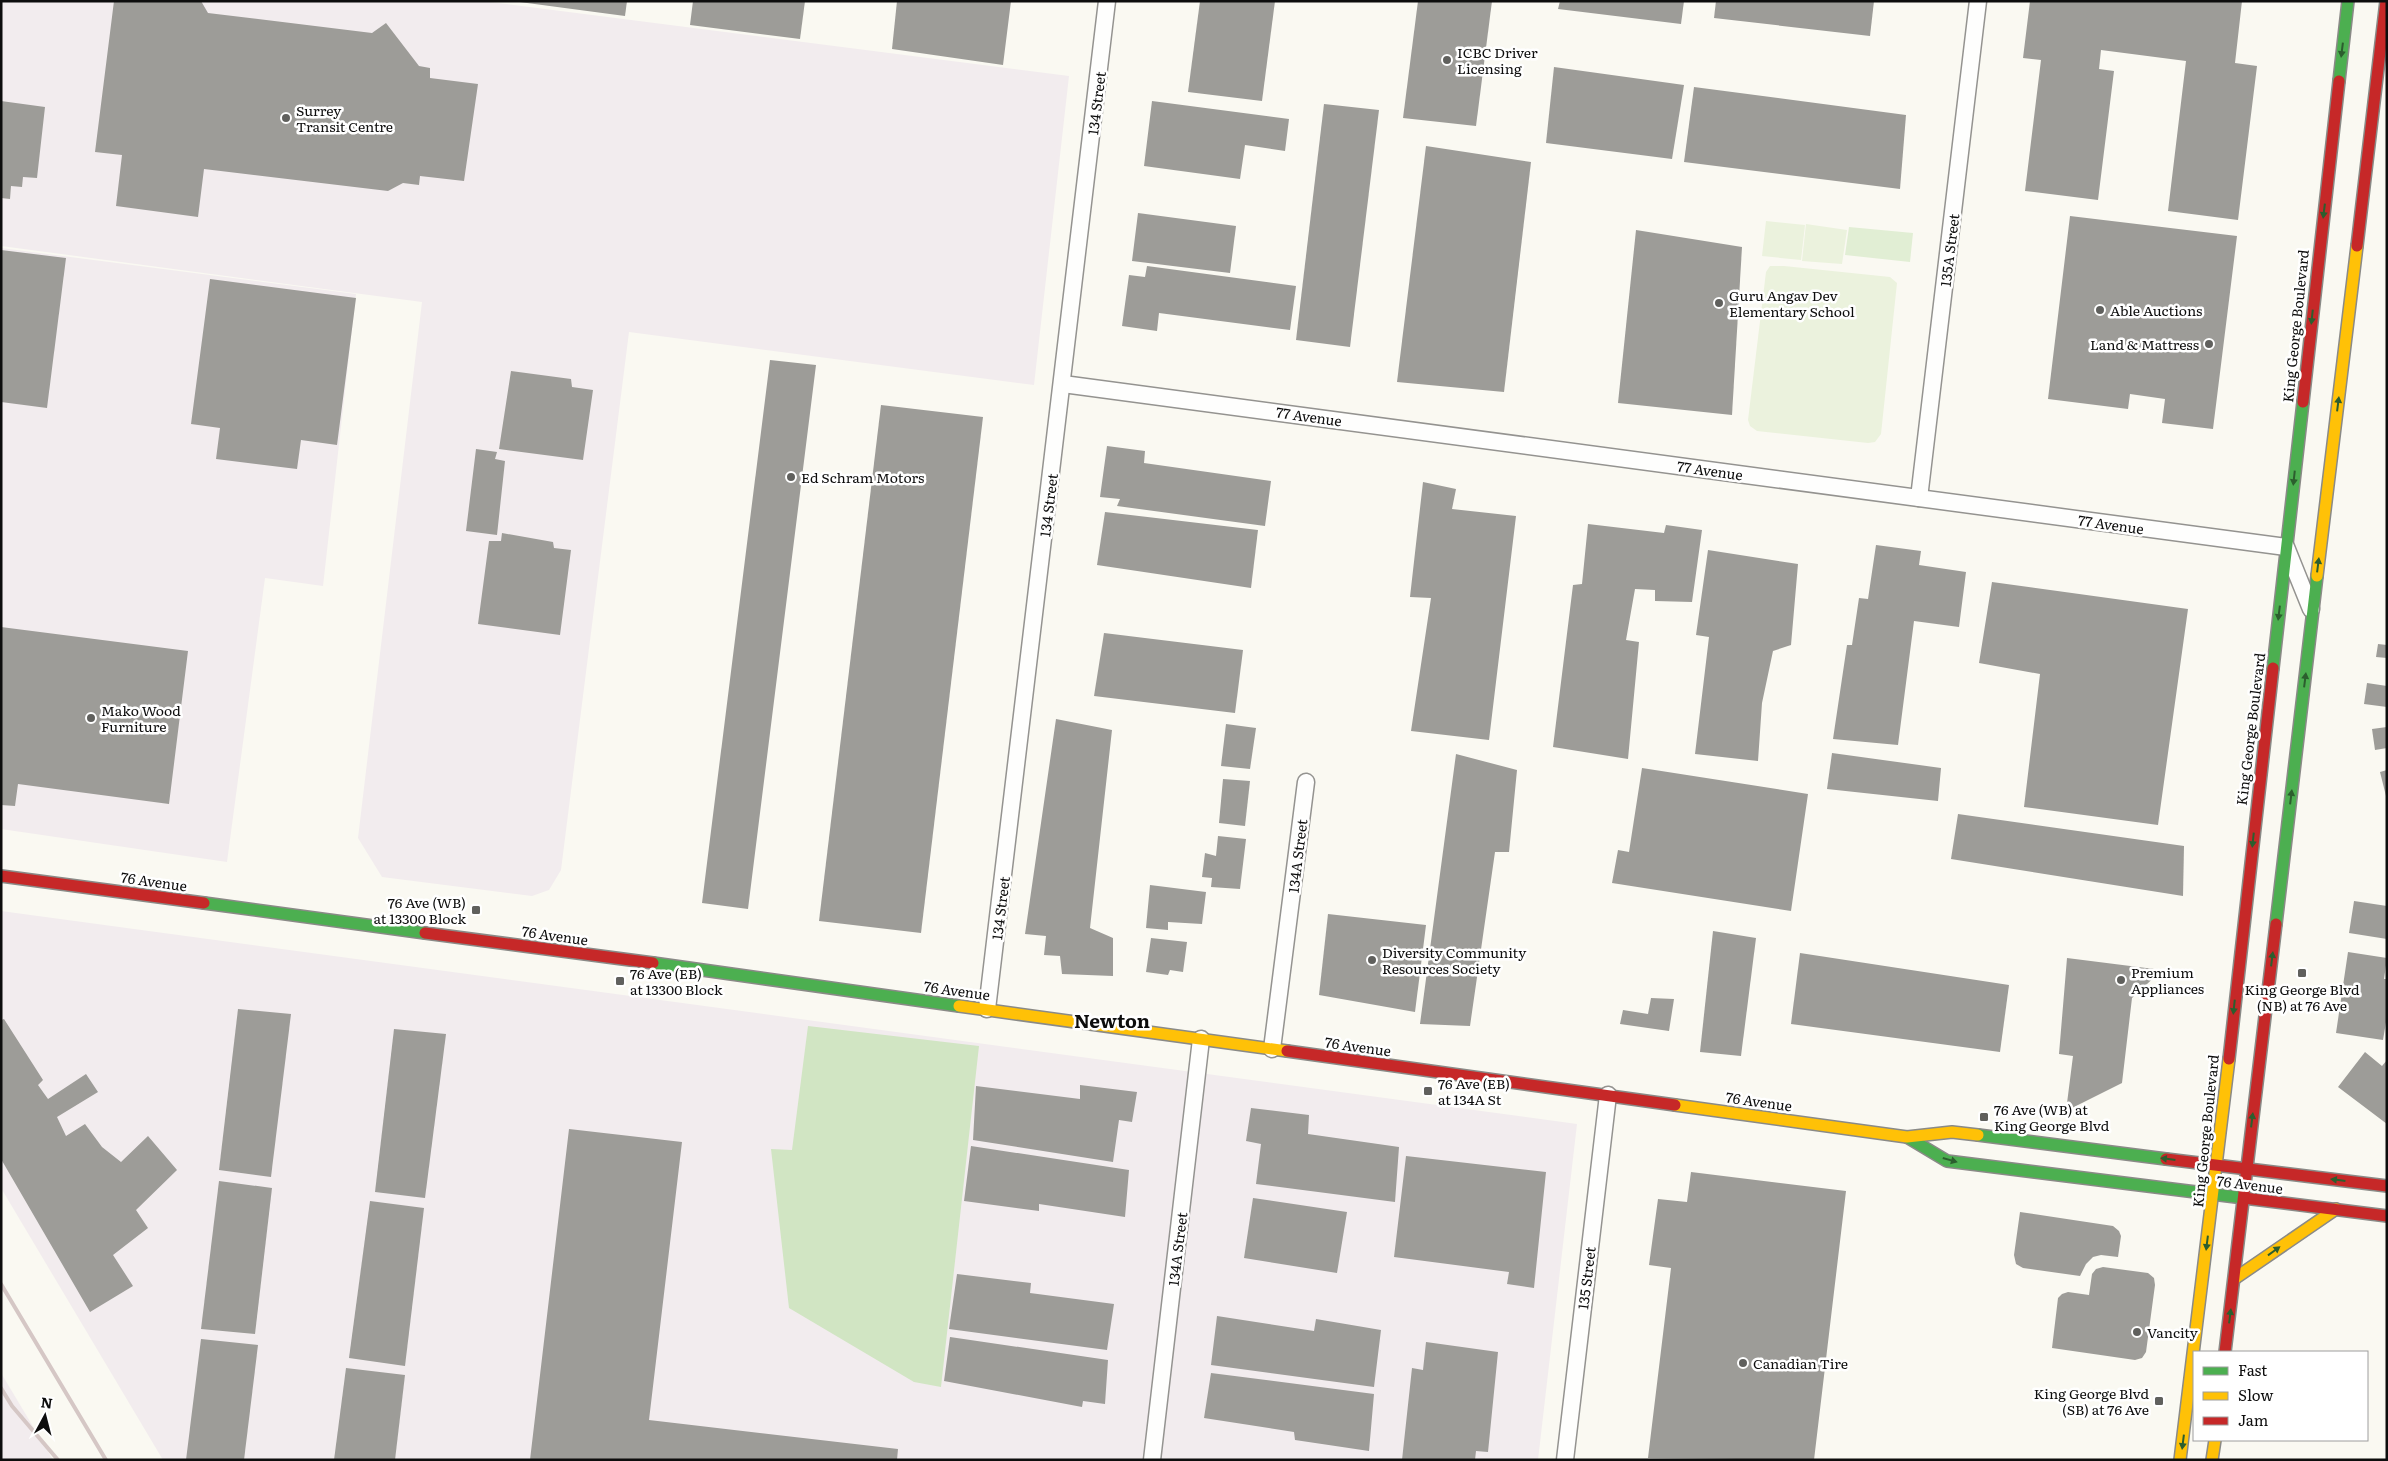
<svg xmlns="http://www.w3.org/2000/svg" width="2388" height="1461" font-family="Literata,serif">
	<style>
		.industrial { fill: #f2ecee }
		.green { fill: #e1eed4 }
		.forest { fill: #d1e5c3 }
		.pitch { fill: #ebf2dd }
		.building { fill: #9d9c98 }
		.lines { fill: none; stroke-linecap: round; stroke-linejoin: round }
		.street-casing { stroke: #949390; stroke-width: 19 }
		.fast-casing { stroke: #8a8a87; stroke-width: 14 }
		.slow-casing { stroke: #8a8a87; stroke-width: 14 }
		.jam-casing { stroke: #8a8a87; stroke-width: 14 }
		.street { stroke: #fefefd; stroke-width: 16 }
		.fast { stroke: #4caf50; stroke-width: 11 }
		.slow { stroke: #ffc107; stroke-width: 11 }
		.jam { stroke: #c62828; stroke-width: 11 }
		.rail { stroke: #d5c7c5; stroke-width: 4 }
		.oneway { fill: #2c5e2e }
		.poi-dot { fill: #60605d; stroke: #fff; stroke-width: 2 }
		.labels { text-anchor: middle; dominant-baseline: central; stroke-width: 5; stroke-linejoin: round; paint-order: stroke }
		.poi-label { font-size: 14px; fill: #0d0d0d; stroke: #fff; text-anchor: start }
		.street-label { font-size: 14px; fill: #0d0d0d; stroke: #fff }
		.district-label { font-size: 19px; font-weight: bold; fill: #0d0d0d; stroke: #fff }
	</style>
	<rect width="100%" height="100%" fill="#faf9f2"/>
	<g class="industrial">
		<polygon points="1,1 482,1 1069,76 1034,385 629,332 561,870 549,890 532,896 382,877 358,838 422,302 1,246"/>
		<polygon points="1,248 356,294 323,586 265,578 227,862 1,829"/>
		<polygon points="1,911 1577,1124 1538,1460 163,1460 1,1188"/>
		<polygon points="1,1373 53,1460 1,1460"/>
	</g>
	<polygon class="green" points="1849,227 1913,233 1910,262 1845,255"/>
	<polygon class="forest" points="808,1026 979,1046 941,1387 914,1382 789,1308 771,1149 792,1150"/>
	<g class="pitch">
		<polygon points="1766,221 1805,225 1801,260 1762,256"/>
		<polygon points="1806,224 1847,230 1842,264 1802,261"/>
		<polygon points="1770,266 1784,266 1890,277 1897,283 1881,434 1875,442 1868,443 1757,431 1750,426 1748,420 1766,272"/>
	</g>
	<g class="building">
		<polygon points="114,1 201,1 208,13 372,33 386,23 419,66 430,68 430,78 478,84 464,181 420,176 419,185 403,183 388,191 204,169 198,217 116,206 122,155 95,152"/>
		<polygon points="512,1 627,1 625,16"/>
		<polygon points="693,1 805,1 800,39 690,25"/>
		<polygon points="897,1 1011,1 1003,65 892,49"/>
		<polygon points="1200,1 1275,1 1262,101 1188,92"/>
		<polygon points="1418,1 1492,1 1476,126 1403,118"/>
		<polygon points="1560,1 1684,1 1681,24 1558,9"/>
		<polygon points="1716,1 1874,1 1870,36 1714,18"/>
		<polygon points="2030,1 2242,1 2235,63 2257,66 2238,220 2168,211 2186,61 2101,50 2099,69 2114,71 2098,200 2025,191 2041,60 2023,58"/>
		<polygon points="1554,67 1684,85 1672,159 1546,143"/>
		<polygon points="1694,87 1906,115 1900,189 1684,162"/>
		<polygon points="1,101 45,107 37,178 23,177 22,187 11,186 10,199 1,198"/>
		<polygon points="1152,101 1289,119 1285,151 1245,145 1240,179 1144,166"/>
		<polygon points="1324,104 1379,110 1350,347 1296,340"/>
		<polygon points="1426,146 1531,162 1504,392 1397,382"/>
		<polygon points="1138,213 1236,226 1230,273 1132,261"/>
		<polygon points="2070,216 2237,236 2213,429 2162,423 2165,399 2130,394 2128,409 2048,399"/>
		<polygon points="1636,230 1742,247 1732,415 1618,403"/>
		<polygon points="1,250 66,258 47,408 1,402"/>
		<polygon points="1147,266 1296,286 1290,330 1159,313 1157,331 1122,326 1129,275 1145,277"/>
		<polygon points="210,279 356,298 337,445 301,440 297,469 216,459 220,428 191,424"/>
		<polygon points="770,360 816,365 748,909 702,903"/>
		<polygon points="511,371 571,379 572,387 593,390 583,460 499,449"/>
		<polygon points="881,405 983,417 921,933 819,921"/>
		<polygon points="1107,446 1145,451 1144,463 1271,481 1265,526 1117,506 1120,499 1100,497"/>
		<polygon points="476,449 497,452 495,459 505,461 497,535 466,531"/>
		<polygon points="1423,482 1456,489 1452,509 1516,516 1489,740 1411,731 1431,598 1410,597"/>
		<polygon points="1105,512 1258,530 1251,588 1097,565"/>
		<polygon points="1588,524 1664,533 1666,525 1702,530 1692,602 1655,601 1655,590 1635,589 1626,640 1639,642 1628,759 1553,747 1573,585 1582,584"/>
		<polygon points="502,533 553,542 554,548 571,550 560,635 478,624 489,541 501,541"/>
		<polygon points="1876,545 1921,551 1919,565 1966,572 1959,627 1914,621 1898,745 1833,739 1847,645 1852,645 1859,598 1868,599"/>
		<polygon points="1708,550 1798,564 1791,645 1773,651 1762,703 1758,761 1695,754 1709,637 1696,635"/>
		<polygon points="1992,582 2188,609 2158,825 2024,807 2040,674 1979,663"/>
		<polygon points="1,627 188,651 169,804 18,784 15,806 1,805"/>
		<polygon points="1104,633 1243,650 1235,713 1094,696"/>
		<polygon points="2378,644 2387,645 2387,658 2376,657"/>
		<polygon points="2367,683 2387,686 2387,707 2364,704"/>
		<polygon points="1056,719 1112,730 1090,928 1113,938 1113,976 1062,974 1060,956 1044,955 1046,936 1025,934"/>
		<polygon points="1226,724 1256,728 1250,769 1221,766"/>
		<polygon points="2387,727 2387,748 2375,750 2372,729"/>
		<polygon points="1832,753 1941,768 1938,801 1827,789"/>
		<polygon points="1456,754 1517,770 1509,852 1495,852 1470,1026 1420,1024"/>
		<polygon points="1642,768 1808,794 1791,911 1612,883 1618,850 1629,852"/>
		<polygon points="2387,770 2387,796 2386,796 2380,772"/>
		<polygon points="1223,779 1250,781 1245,826 1219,823"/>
		<polygon points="1958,814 2184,846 2183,896 1951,859"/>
		<polygon points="1218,836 1246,839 1240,889 1211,887 1212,878 1202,877 1205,853 1216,856"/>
		<polygon points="1150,885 1206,892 1202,924 1168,922 1168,930 1146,928"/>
		<polygon points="2354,901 2387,906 2387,939 2349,933"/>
		<polygon points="1328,914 1426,925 1415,1012 1319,995"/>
		<polygon points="1713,931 1756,938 1741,1056 1700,1052"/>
		<polygon points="1151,938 1187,942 1183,972 1170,970 1168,975 1146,972"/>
		<polygon points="2348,952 2387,958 2384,979 2387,979 2387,1016 2383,1040 2336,1033"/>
		<polygon points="1800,953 2009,985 2000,1052 1791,1024"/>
		<polygon points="2067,958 2162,970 2132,998 2122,1083 2066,1111 2073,1056 2059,1054"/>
		<polygon points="1651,998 1674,999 1669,1031 1620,1024 1623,1010 1648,1014"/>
		<polygon points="238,1009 291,1014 271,1177 219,1170"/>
		<polygon points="4,1019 43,1080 38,1085 48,1099 86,1074 98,1092 57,1117 66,1136 85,1124 102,1147 121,1162 148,1136 177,1170 136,1210 148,1228 113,1255 133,1286 90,1312 1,1159 1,1020"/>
		<polygon points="394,1029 446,1034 425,1198 375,1192"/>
		<polygon points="2365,1052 2382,1066 2387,1060 2387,1124 2338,1087"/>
		<polygon points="1080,1085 1137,1092 1132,1122 1119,1120 1113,1162 973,1140 976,1086 1080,1099"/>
		<polygon points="1251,1108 1309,1115 1308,1134 1399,1147 1395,1202 1256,1184 1261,1144 1246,1141"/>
		<polygon points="569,1129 682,1142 649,1420 898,1449 897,1460 530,1460"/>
		<polygon points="971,1146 1129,1170 1125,1217 1039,1204 1039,1211 964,1201"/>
		<polygon points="1406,1156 1546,1172 1534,1288 1507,1284 1509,1272 1394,1257"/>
		<polygon points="1691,1172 1846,1191 1814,1460 1648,1458 1671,1268 1649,1265 1658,1199 1687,1202"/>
		<polygon points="219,1181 272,1188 255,1334 201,1329"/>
		<polygon points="1253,1198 1347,1212 1337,1273 1244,1258"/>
		<polygon points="370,1201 424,1208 405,1366 349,1358"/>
		<polygon points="2020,1212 2113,1226 2119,1231 2121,1236 2118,1257 2101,1255 2093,1257 2086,1264 2080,1276 2023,1268 2016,1264 2014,1255"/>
		<polygon points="2103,1267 2148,1273 2154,1278 2155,1285 2146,1352 2142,1358 2135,1360 2052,1348 2058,1298 2062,1294 2068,1292 2089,1295 2092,1274 2096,1269"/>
		<polygon points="957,1274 1031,1283 1030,1293 1114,1304 1107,1350 949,1329"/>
		<polygon points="1217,1316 1314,1331 1316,1319 1381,1330 1374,1387 1211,1365"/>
		<polygon points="950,1337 1108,1360 1105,1404 1083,1401 1082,1407 944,1381"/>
		<polygon points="201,1339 258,1345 244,1460 186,1460"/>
		<polygon points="1426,1342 1498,1352 1488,1452 1476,1451 1475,1460 1402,1460 1412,1368 1423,1370"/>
		<polygon points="346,1368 405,1375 395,1460 334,1460"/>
		<polygon points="1211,1373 1374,1394 1369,1451 1295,1440 1294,1432 1204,1418"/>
	</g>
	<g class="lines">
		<defs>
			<g id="street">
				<polyline points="1063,384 2286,547 2311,609"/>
				<polyline points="1919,498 1978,1"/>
				<polyline points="987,1009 1107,1"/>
				<polyline points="1272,1049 1306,782"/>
				<polyline points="1152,1460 1201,1039"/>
				<polyline points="1565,1460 1608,1095"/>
			</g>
			<g id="fast">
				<polyline points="2339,81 2348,1"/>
				<polyline points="2273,668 2303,402"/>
				<polyline points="204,903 425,933"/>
				<polyline points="2276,924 2317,576"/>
				<polyline points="653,963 959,1006"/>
				<polyline points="1978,1135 2166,1159"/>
				<polyline points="1907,1137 1947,1161 2244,1198"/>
			</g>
			<g id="slow">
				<polyline points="2317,576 2357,246"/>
				<polyline points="959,1006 1287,1051"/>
				<polyline points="1675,1105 1907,1137 1952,1132 1978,1135"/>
				<polyline points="2234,1279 2336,1209"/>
				<polyline points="2180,1460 2229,1059"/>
				<polyline points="2212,1460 2215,1440"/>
			</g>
			<g id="jam">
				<polyline points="2357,246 2386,1"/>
				<polyline points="2303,402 2339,81"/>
				<polyline points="1,876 204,903"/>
				<polyline points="425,933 653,963"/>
				<polyline points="1287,1051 1675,1105"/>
				<polyline points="2229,1059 2273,668"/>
				<polyline points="2166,1159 2387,1186"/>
				<polyline points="2244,1198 2387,1216"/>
				<polyline points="2225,1352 2276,924"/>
			</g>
		</defs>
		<use href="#street" class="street-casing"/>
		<use href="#fast" class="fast-casing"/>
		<use href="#slow" class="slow-casing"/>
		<use href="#jam" class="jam-casing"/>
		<use href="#street" class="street"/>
		<use href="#fast" class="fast"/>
		<use href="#slow" class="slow"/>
		<use href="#jam" class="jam"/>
		<g class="rail">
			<polyline points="1,1284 106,1460"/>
			<polyline points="1,1388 12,1406 58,1460"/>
		</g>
	</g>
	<defs><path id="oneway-solid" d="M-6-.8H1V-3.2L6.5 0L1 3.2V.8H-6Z" transform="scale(1.25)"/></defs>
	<g class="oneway">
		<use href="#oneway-solid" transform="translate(2342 50) rotate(97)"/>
		<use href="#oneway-solid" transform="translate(2324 211) rotate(97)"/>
		<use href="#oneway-solid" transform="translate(2312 317) rotate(96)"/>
		<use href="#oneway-solid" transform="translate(2338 404) rotate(-83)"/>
		<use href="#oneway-solid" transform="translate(2294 478) rotate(96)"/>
		<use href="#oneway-solid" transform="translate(2318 565) rotate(-83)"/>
		<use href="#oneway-solid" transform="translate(2279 613) rotate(97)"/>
		<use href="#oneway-solid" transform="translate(2305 680) rotate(-83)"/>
		<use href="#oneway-solid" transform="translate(2291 797) rotate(-83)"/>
		<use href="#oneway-solid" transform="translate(2253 840) rotate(96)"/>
		<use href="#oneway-solid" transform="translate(2272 959) rotate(-83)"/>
		<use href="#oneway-solid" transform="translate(2234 1007) rotate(96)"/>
		<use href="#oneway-solid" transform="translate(2252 1120) rotate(-83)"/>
		<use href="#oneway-solid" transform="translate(2168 1159) rotate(-173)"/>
		<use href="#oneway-solid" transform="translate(1950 1160) rotate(16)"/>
		<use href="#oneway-solid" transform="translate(2338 1180) rotate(-173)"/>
		<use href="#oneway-solid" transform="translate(2207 1243) rotate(97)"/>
		<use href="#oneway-solid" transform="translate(2274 1251) rotate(-36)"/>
		<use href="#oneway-solid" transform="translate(2230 1316) rotate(-83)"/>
		<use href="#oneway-solid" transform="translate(2183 1442) rotate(97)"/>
	</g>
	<g class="poi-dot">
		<circle cx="1447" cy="60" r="5"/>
		<circle cx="286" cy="118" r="5"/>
		<circle cx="1719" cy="303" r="5"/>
		<circle cx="2100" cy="310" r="5"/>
		<circle cx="2209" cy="344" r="5"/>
		<circle cx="791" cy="477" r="5"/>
		<circle cx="91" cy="718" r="5"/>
		<rect x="471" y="905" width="10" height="10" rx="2.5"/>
		<circle cx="1372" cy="960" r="5"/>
		<rect x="2297" y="968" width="10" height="10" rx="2.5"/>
		<circle cx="2121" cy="980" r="5"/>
		<rect x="615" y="976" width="10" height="10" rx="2.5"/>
		<rect x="1423" y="1086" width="10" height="10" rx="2.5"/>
		<rect x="1979" y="1112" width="10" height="10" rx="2.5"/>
		<circle cx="2137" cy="1332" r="5"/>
		<circle cx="1743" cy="1363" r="5"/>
		<rect x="2154" y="1396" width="10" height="10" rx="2.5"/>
	</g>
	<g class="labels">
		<g class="poi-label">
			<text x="1457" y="52">ICBC Driver<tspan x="1457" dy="16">Licensing</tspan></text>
			<text x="296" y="110">Surrey<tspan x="296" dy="16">Transit Centre</tspan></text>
			<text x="1729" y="295">Guru Angav Dev<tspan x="1729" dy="16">Elementary School</tspan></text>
			<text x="2110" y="310">Able Auctions</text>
			<text x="2199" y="344" text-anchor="end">Land &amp; Mattress</text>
			<text x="801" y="477">Ed Schram Motors</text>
			<text x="101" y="710">Mako Wood<tspan x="101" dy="16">Furniture</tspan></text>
			<text x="466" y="902" text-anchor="end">76 Ave (WB)<tspan x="466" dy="16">at 13300 Block</tspan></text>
			<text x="1382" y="952">Diversity Community<tspan x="1382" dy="16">Resources Society</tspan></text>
			<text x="2131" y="972">Premium<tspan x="2131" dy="16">Appliances</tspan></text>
			<text x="630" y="973">76 Ave (EB)<tspan x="630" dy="16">at 13300 Block</tspan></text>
			<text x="2302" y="989" text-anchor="middle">King George Blvd<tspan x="2302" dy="16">(NB) at 76 Ave</tspan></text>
			<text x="1438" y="1083">76 Ave (EB)<tspan x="1438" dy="16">at 134A St</tspan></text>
			<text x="1994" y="1109">76 Ave (WB) at<tspan x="1994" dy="16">King George Blvd</tspan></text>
			<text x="2147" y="1332">Vancity</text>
			<text x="1753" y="1363">Canadian Tire</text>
			<text x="2149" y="1393" text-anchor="end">King George Blvd<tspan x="2149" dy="16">(SB) at 76 Ave</tspan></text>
		</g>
		<g class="street-label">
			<text transform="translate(1096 103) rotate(-83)">134 Street</text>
			<text transform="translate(1949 250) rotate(-83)">135A Street</text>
			<text transform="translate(2295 326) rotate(-84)">King George Boulevard</text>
			<text transform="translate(1309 416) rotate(8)">77 Avenue</text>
			<text transform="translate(1710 470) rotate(8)">77 Avenue</text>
			<text transform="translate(1048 505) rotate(-83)">134 Street</text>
			<text transform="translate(2111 524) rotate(8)">77 Avenue</text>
			<text transform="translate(2250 729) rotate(-83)">King George Boulevard</text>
			<text transform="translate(1297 856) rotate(-83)">134A Street</text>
			<text transform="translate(154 881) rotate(8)">76 Avenue</text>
			<text transform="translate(1000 908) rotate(-83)">134 Street</text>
			<text transform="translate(555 935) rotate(8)">76 Avenue</text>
			<text transform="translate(957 990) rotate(8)">76 Avenue</text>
			<text transform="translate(1358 1046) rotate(8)">76 Avenue</text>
			<text transform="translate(1759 1101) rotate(8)">76 Avenue</text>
			<text transform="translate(2205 1131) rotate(-84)">King George Boulevard</text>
			<text transform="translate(2250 1184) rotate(7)">76 Avenue</text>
			<text transform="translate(1177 1249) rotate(-83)">134A Street</text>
			<text transform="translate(1586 1278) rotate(-83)">135 Street</text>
		</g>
		<g class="district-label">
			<text x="1112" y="1020">Newton</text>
		</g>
	</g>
	<rect width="2388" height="1461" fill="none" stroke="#0d0d0d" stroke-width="5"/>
	<rect x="2193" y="1351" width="175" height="90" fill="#ffffff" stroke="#9e9e9e"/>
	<rect x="2203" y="1367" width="25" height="8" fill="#4caf50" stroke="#9e9e9e"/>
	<text x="2238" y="1376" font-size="15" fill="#0d0d0d">Fast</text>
	<rect x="2203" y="1392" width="25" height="8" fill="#ffc107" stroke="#9e9e9e"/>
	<text x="2238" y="1401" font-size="15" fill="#0d0d0d">Slow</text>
	<rect x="2203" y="1417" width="25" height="8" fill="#c62828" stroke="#9e9e9e"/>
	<text x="2238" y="1426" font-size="15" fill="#0d0d0d">Jam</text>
	<g transform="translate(45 1416) rotate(7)" stroke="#ffffff" stroke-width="4" paint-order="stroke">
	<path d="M0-4L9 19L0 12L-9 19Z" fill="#0d0d0d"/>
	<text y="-8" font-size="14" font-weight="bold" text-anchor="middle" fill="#0d0d0d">N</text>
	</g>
</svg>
